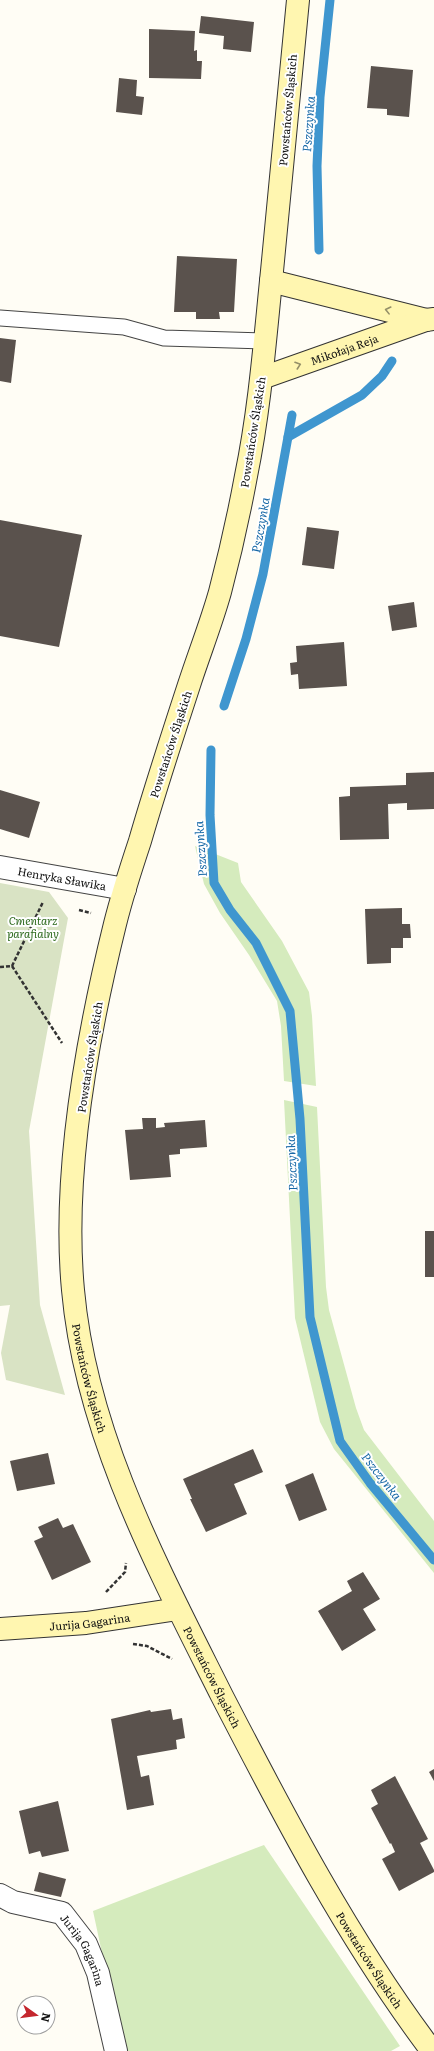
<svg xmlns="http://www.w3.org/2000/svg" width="434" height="2051" font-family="Literata,serif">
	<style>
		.green { fill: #d5ebbd }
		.cemetery { fill: #d9e3c4 }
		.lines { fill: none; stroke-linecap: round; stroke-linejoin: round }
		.stream { stroke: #3f96cf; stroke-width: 9 }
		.building { fill: #5a524d }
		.lane-casing { stroke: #444; stroke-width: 17 }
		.street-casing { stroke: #444; stroke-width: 24 }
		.secondary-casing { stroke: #333; stroke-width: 24 }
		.path { stroke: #333; stroke-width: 2.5; stroke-dasharray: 4 2; stroke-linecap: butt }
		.lane { stroke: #fff; stroke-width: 15 }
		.street { stroke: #fff; stroke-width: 22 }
		.secondary { stroke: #fff6b0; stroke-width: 22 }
		.oneway { stroke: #948f68 }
		.labels { text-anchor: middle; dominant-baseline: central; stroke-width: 4; stroke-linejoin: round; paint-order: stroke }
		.street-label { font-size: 11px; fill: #111; stroke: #fff }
		.park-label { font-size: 11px; font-style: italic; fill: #2f6b1f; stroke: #fff }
		.water-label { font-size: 12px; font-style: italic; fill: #1768a6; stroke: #fff }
	</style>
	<rect width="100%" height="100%" fill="#fffdf5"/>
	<g class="green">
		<polygon points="195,846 238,863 241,882 282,941 309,992 312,1016 316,1086 284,1081 281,1026 277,1001 249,955 220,913 204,884"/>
		<polygon points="284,1100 317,1107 326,1287 329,1310 356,1408 364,1430 434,1521 434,1573 334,1449 320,1422 295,1318"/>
		<polygon points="264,1845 400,2046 391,2051 123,2051 93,1911"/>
	</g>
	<polygon class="cemetery" points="0,883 49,892 68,918 29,1131 40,1305 65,1395 6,1380 1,1353 10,1305 0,1306"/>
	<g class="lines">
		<g class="stream">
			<polyline points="319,250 317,166 320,97 330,0"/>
			<polyline points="288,437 362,395 382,376 392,361"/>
			<polyline points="224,706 246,639 263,574 292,415"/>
			<polyline points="211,750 210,815 214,883 230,910 256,943 290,1011 300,1119 310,1317 340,1441 370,1483 434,1560"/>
		</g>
	</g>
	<g class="building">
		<polygon points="201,16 254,22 251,52 223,49 224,36 199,33"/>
		<polygon points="149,29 195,31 194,51 197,50 197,61 202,61 201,79 149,78"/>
		<polygon points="371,66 413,70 409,117 387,115 387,109 367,108"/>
		<polygon points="119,78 137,80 136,96 144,97 142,115 116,112"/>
		<polygon points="177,256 237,259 234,312 219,312 220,319 196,319 196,312 174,312"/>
		<polygon points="0,338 16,340 11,383 0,381"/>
		<polygon points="0,520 82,535 59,647 0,636"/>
		<polygon points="307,527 339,531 334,569 302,565"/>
		<polygon points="414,602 417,627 392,631 388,606"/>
		<polygon points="344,642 347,686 299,689 298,674 291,675 290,663 297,662 296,646"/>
		<polygon points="434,772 434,809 407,810 407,803 388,804 389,839 340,840 339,797 350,796 350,787 406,785 406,773"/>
		<polygon points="0,790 40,802 29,838 0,829"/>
		<polygon points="402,908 402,924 410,924 411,938 403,938 403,948 391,948 391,963 367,964 365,909"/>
		<polygon points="142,1118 156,1118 156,1128 165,1127 164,1123 205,1120 207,1147 180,1149 180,1154 169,1155 171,1177 130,1180 125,1130 143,1129"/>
		<rect x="425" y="1231" width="9" height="46"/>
		<polygon points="253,1449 263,1472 234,1484 247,1514 206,1532 190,1499 192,1499 183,1479"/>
		<polygon points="48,1453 55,1484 17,1491 10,1461"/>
		<polygon points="313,1473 327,1510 299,1521 285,1485"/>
		<polygon points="58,1518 63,1528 73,1524 91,1562 52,1580 34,1541 43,1537 38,1527"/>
		<polygon points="363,1572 380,1599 363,1609 376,1630 342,1651 318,1611 352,1591 347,1581"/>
		<polygon points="171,1709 173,1720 182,1718 185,1738 176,1740 177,1749 137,1756 141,1777 149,1775 154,1805 127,1810 111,1719 150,1710 151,1712"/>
		<polygon points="434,1769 434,1781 429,1772"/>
		<polygon points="395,1776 428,1839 420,1843 434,1870 434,1872 399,1891 382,1859 395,1852 391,1843 390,1844 371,1808 378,1804 371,1790"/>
		<polygon points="58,1801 69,1851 42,1857 40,1851 29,1854 19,1811"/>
		<polygon points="39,1872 66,1879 61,1897 34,1891"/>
	</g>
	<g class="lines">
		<defs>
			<polyline id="lane" points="0,318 124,327 164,338 265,341"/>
			<g id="street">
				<path id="s1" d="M 0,867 L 125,889"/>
				<path id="s2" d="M 0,1895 L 13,1902 L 62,1913 L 86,1944 L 98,1973 L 116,2051"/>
			</g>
			<g id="secondary">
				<path id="s3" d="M 298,0 C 289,90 280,180 272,271 C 265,339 260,408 246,476 C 239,514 230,554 220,592 C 211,624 199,654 189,685 C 172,737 155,789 140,841 C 131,868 122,896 115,924 C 87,1037 62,1173 73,1290 C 86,1435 158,1568 222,1696 C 285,1818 349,1941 432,2051"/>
				<polyline points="271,281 426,320"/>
				<path id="s4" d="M 262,378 L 426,320 L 434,319"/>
				<path id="s5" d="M 0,1629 L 86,1623 L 178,1609"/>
			</g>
		</defs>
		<use href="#lane" class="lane-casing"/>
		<use href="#street" class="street-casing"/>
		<use href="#secondary" class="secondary-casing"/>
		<g class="path">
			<polyline points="79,910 91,913"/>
			<polyline points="12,966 62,1043"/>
			<polyline points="0,967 12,966 43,902"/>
			<polyline points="106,1592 125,1572 126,1563"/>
			<polyline points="133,1644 147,1646 172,1659"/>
		</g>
		<use href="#lane" class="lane"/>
		<use href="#street" class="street"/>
		<use href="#secondary" class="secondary"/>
	</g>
	<defs><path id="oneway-chevron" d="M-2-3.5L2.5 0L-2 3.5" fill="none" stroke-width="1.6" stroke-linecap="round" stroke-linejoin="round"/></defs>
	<g class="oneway">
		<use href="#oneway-chevron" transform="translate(388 310) rotate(-166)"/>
		<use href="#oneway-chevron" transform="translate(298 365) rotate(-19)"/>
	</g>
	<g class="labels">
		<g class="street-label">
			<text transform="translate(287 110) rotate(-85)">Powstańców Śląskich</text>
			<text stroke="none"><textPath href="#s4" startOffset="87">Mikołaja Reja</textPath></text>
			<text transform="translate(252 432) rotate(-81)">Powstańców Śląskich</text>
			<text transform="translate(170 744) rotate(-72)">Powstańców Śląskich</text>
			<text stroke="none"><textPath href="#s1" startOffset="63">Henryka Sławika</textPath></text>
			<text transform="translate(89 1057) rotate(-81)">Powstańców Śląskich</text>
			<text stroke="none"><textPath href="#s3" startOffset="1406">Powstańców Śląskich</textPath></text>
			<text stroke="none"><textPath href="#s5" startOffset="90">Jurija Gagarina</textPath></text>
			<text stroke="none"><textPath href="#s3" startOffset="1730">Powstańców Śląskich</textPath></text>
			<text stroke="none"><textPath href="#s2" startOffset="108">Jurija Gagarina</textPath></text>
			<text stroke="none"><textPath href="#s3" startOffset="2054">Powstańców Śląskich</textPath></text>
		</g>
		<g class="park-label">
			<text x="33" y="920">Cmentarz<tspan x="33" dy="13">parafialny</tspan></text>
		</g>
		<g class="water-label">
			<text transform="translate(308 124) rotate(-86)">Pszczynka</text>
			<text transform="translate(260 525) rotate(-80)">Pszczynka</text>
			<text transform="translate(200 849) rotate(-94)">Pszczynka</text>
			<text transform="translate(291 1163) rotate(-93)">Pszczynka</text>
			<text transform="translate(382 1476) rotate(52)">Pszczynka</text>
		</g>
	</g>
	<g transform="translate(36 2015) rotate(104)"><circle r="19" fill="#ffffff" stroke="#a0a0a0"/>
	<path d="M0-3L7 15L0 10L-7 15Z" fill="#c4262e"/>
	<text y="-6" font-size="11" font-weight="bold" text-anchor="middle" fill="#111111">N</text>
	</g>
</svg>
